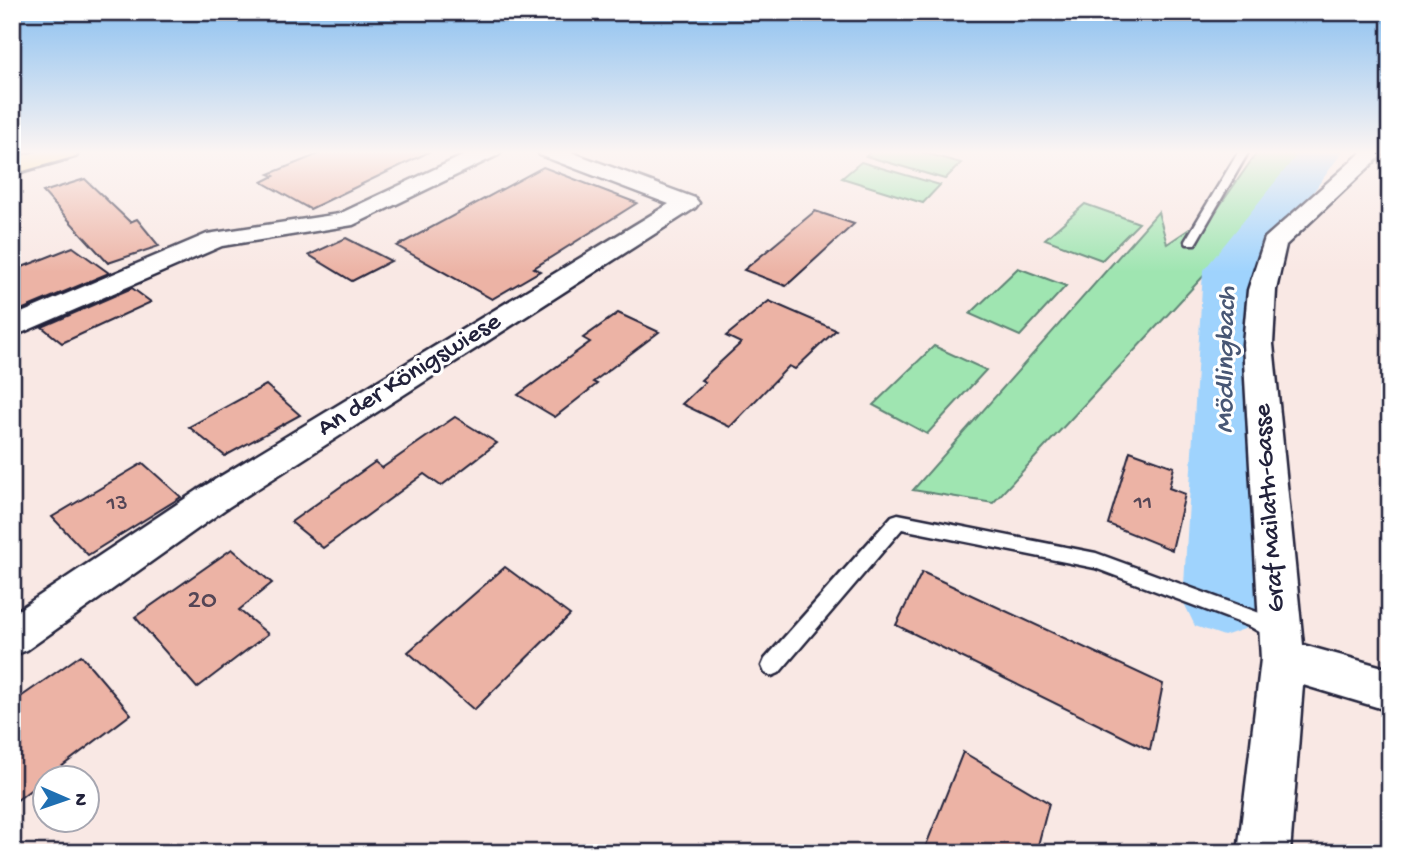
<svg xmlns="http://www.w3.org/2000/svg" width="1402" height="865" font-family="'Gochi Hand',sans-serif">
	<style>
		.green { fill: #9fe5b1; stroke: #608476; stroke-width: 2 }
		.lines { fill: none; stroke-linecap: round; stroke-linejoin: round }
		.river { fill: #9fd3fd; fill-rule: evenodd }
		.building { fill: #ecb3a5; stroke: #22223b; stroke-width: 2 }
		.service-casing { stroke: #22223b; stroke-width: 5 }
		.minor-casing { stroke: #22223b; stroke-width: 5 }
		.primary-casing { stroke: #22223b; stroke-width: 6 }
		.service { fill: #fff; fill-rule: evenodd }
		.minor { fill: #fff; fill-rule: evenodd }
		.primary { fill: #fcde96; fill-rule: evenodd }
		.labels { text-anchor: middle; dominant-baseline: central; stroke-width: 6; stroke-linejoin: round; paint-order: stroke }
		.number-label { font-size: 23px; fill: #544656 }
		.street-label { font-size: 26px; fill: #22223b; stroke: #fff }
		.water-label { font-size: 28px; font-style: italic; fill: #485775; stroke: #fff }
		.near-number-label { font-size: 28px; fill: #544656 }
	</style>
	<rect width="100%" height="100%" fill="#f9e8e4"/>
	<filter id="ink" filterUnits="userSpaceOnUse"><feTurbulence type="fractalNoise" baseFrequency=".0143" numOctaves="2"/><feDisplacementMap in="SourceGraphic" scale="14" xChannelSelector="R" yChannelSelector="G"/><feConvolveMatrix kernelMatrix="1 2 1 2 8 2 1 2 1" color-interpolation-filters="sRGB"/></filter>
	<g filter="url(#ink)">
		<g class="green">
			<polygon points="872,151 918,151 961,163 945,179 866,156"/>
			<polygon points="1258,151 1339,151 1222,256 993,503 913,490 1158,212 1167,244 1216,211"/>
			<polygon points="861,162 940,185 923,203 842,178"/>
			<polygon points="1085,204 1139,223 1102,260 1045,239"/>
			<polygon points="1018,268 1066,286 1020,336 970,314"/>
			<polygon points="934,346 986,370 927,434 873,405"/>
		</g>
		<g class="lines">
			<polygon class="river" points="1300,151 1343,151 1255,272 1265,601 1253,626 1224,636 1195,626 1183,601 1203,271"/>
		</g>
		<g class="building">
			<polygon points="326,151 431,151 310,209 262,182 274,176 269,174"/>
			<polygon points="543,167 637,203 534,268 540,271 492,299 397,246"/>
			<polygon points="85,179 130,222 137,219 159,246 108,263 43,192"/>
			<polygon points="815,211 854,224 786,286 744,270"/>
			<polygon points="346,238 391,261 352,281 309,255"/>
			<polygon points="73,247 109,273 21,310 12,303 12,271"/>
			<polygon points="132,288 151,302 62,343 42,327"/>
			<polygon points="769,301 836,330 795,369 789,366 730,427 682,404 705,382 701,380 741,343 726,336"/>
			<polygon points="618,313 659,332 593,382 597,384 555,417 518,395 590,342 583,338"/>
			<polygon points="266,385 300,415 225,456 189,427"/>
			<polygon points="455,417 497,443 441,486 424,474 323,548 291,522 375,462 382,468"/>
			<polygon points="1130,451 1174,467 1169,488 1185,494 1172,550 1108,524"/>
			<polygon points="143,463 181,497 88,555 52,517"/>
			<polygon points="232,549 272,583 239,610 268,634 197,688 135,617"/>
			<polygon points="505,567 570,615 474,710 408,652"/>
			<polygon points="922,572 1163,684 1150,750 896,625"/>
			<polygon points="81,655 131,714 12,804 12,703"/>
			<polygon points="963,752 1049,803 1036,853 923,853"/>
		</g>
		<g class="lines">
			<defs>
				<g id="service">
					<polygon points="1239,151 1249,151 1197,241 1195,244 1187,244 1185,241"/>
					<polygon points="898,514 1096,553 1265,615 1282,626 1285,632 1282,638 1275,641 1251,627 1095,568 902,529 779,673 772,676 765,673 762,666 765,659 892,516"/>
				</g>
				<g id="minor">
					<polygon points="473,151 501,151 498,155 353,225 222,246 12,337 12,317 207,234 339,214"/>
					<polygon points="537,151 568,151 695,198 699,203 695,208 224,510 27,650 12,656 12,614 198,490 669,204 540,155"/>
					<polygon points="1363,151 1386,151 1286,245 1276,290 1273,344 1303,645 1390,669 1390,711 1303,685 1290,853 1238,853 1261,659 1243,344 1248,290 1265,238"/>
				</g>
				<polygon id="primary" points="39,151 79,151 76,156 12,174 12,159"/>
			</defs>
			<use href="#service" class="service-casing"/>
			<use href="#minor" class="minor-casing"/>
			<use href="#primary" class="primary-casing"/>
			<use href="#service" class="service"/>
			<use href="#minor" class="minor"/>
			<use href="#primary" class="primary"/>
		</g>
	</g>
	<linearGradient id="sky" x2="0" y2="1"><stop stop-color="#8bc0f0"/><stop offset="0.56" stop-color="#fcf5f3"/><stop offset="1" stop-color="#fcf5f3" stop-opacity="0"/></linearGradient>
	<rect width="1402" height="272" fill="url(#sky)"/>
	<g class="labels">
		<g class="number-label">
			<text x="1143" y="503">11</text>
			<text x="117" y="504">13</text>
		</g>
		<g class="street-label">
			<text transform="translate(410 376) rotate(-32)">An der Königswiese</text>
			<text transform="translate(1271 508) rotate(-94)">Graf Mailath-Gasse</text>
		</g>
		<g class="water-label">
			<text transform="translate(1227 360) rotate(-89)">Mödlingbach</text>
		</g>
		<g class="near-number-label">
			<text x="202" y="601">20</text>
		</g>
	</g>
	<rect width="1402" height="865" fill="none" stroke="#fff" stroke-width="42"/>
	<rect x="21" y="21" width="1360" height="823" fill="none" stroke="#22223b" stroke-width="2.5" filter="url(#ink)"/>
	<g transform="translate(66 799) rotate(92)"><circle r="33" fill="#ffffff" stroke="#a7a7b1" stroke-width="2"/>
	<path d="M0-5L12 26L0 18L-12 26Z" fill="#1f6fb2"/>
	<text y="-10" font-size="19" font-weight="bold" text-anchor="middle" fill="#22223b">N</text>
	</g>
</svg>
